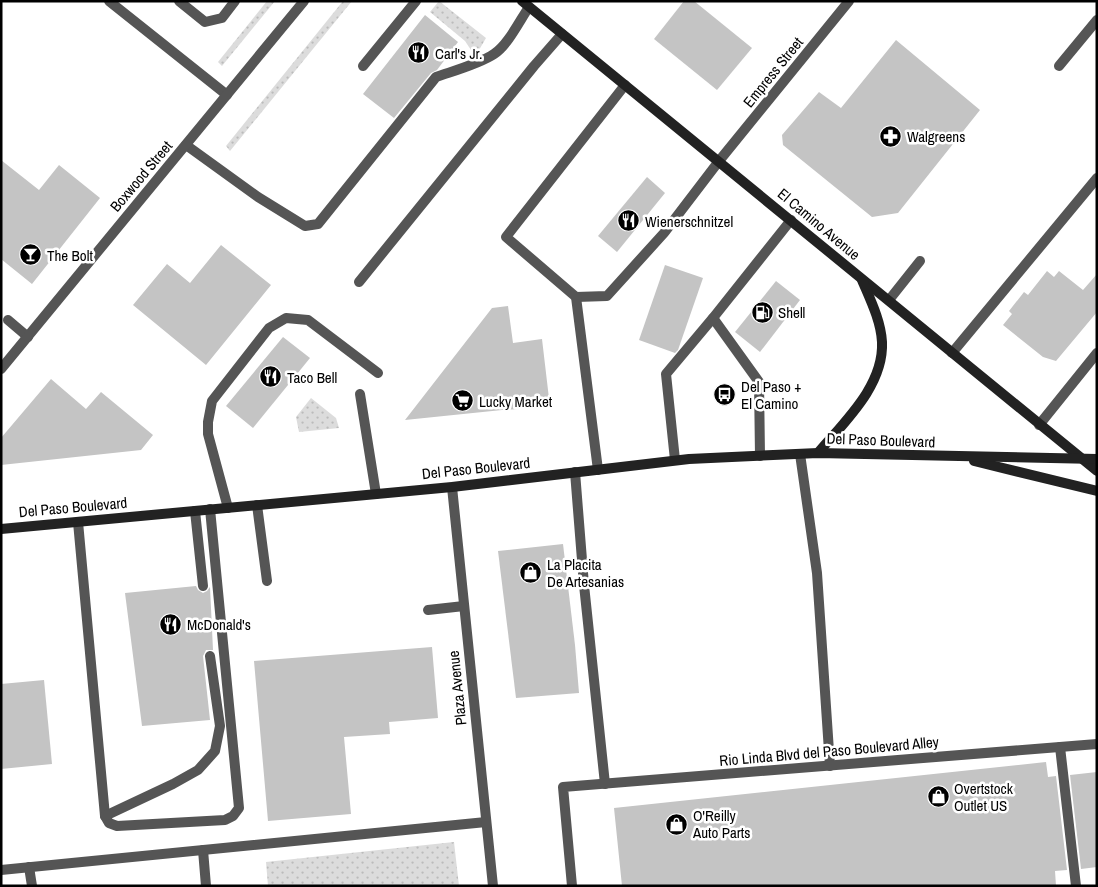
<svg xmlns="http://www.w3.org/2000/svg" width="1098" height="887" font-family="'Archivo Narrow',sans-serif">
	<style>
		.grass { fill: url(#grass-dots) }
		.building { fill: #c4c4c4 }
		.lines { fill: none; stroke-linecap: round; stroke-linejoin: round }
		.service { stroke: #555; stroke-width: 10 }
		.minor { stroke: #555; stroke-width: 10 }
		.secondary { stroke: #222; stroke-width: 10 }
		.labels { text-anchor: middle; dominant-baseline: central; stroke-width: 5; stroke-linejoin: round; paint-order: stroke }
		.poi-label { font-size: 15px; fill: #000; stroke: #fff; text-anchor: start }
		.street-label { font-size: 15px; fill: #000; stroke: #fff }
	</style>
	<defs>
		<pattern id="grass-dots" width="8" height="8" patternUnits="userSpaceOnUse" patternTransform="scale(1.25)"><rect width="8" height="8" fill="#dcdcdc"/><path d="M2 2h.1M6 6h.1" fill="none" stroke="#bbb" stroke-width="1.8" stroke-linecap="round"/></pattern>
	</defs>
	<rect width="100%" height="100%" fill="#fff"/>
	<g class="grass">
		<polygon points="267,1 275,1 222,66 218,62"/>
		<polygon points="343,1 352,1 230,151 226,146"/>
		<polygon points="439,1 486,38 479,50 474,51 471,50 465,41 430,12"/>
		<polygon points="311,398 336,418 339,428 299,432 296,417"/>
		<polygon points="454,842 459,886 268,886 266,862"/>
	</g>
	<g class="building">
		<polygon points="684,1 694,1 752,48 717,90 654,39"/>
		<polygon points="425,15 458,42 437,70 431,73 394,118 363,94"/>
		<polygon points="896,40 980,110 898,213 872,217 783,145 782,135 819,92 841,108"/>
		<polygon points="1,160 39,190 59,165 100,198 32,284 1,259"/>
		<polygon points="647,177 665,193 617,252 598,236"/>
		<polygon points="221,245 271,285 206,365 133,305 167,264 190,283"/>
		<polygon points="665,265 703,278 678,350 675,353 639,340"/>
		<polygon points="1047,271 1054,277 1059,271 1083,290 1097,274 1097,312 1056,361 1043,357 1003,325 1012,314 1009,311 1024,292 1028,295"/>
		<polygon points="776,281 800,300 760,352 735,332"/>
		<polygon points="508,306 513,343 542,339 550,407 502,410 405,420 492,308"/>
		<polygon points="283,337 310,358 253,428 226,406"/>
		<polygon points="51,379 86,409 101,392 153,435 141,450 1,465 1,438"/>
		<polygon points="563,544 575,645 579,693 516,698 498,551"/>
		<polygon points="196,586 198,590 203,593 207,591 210,587 213,650 206,650 203,656 210,720 142,726 125,593"/>
		<polygon points="432,647 438,718 389,722 390,734 344,737 351,814 268,821 254,661"/>
		<polygon points="44,680 52,764 1,769 1,684"/>
		<polygon points="1046,762 1048,777 1056,776 1067,870 1055,871 1056,886 622,886 614,808"/>
		<polygon points="1097,772 1097,867 1081,869 1070,775"/>
	</g>
	<g class="lines">
		<g class="service">
			<polyline points="109,1 227,95"/>
			<polyline points="179,1 205,22 222,18 235,1"/>
			<polyline points="363,66 416,1"/>
			<polyline points="1059,66 1097,20"/>
			<path d="M 186,145 L 258,197 L 305,226 L 318,224 L 436,77 C 453,71 479,64 494,54 C 508,45 520,20 529,7"/>
			<polyline points="359,282 534,66 562,34"/>
			<polyline points="576,297 607,296 664,233 719,161"/>
			<polyline points="889,300 920,261"/>
			<polyline points="713,318 759,382 760,456"/>
			<polyline points="8,320 28,337"/>
			<polyline points="952,353 1097,178"/>
			<polyline points="360,394 376,494"/>
			<polyline points="800,454 817,573 830,766"/>
			<polyline points="675,460 666,374 713,318 791,220"/>
			<polyline points="598,470 576,297 506,237 625,85"/>
			<polyline points="575,472 584,585 605,784"/>
			<polyline points="257,505 267,581"/>
			<polyline points="228,508 208,434 208,422 212,401 269,328 286,318 308,320 378,373"/>
			<polyline points="195,511 203,586"/>
			<polyline points="78,522 105,816 109,823 117,826 225,820 233,816 239,808 210,509"/>
			<polyline points="428,610 464,606"/>
			<polyline points="1060,747 1076,886"/>
			<polyline points="105,816 173,784 198,770 215,751 220,726 210,656"/>
			<polyline points="203,850 206,886"/>
			<polyline points="29,867 32,886"/>
			<polyline points="1,870 486,822"/>
			<polyline points="572,886 563,787 1097,744"/>
		</g>
		<g class="minor">
			<polyline points="719,161 849,1"/>
			<polyline points="1,369 304,1"/>
			<polyline points="1039,425 1097,353"/>
			<polyline points="452,487 493,886"/>
		</g>
		<g class="secondary">
			<polyline points="522,1 1097,471"/>
			<path d="M 818,453 C 844,422 884,386 882,342 C 881,321 870,299 862,280"/>
			<polyline points="974,461 1097,491"/>
			<polyline points="1,529 452,487 689,459 818,453 1097,459"/>
		</g>
	</g>
	<defs>
		<symbol id="restaurant-disc" viewBox="-11 -11 22 22"><circle r="9.5" fill="#000" stroke="#fff"/><path d="M-5-6h1v4h1v-4h1v4h1v-4h1v5L-1.5 .5V6h-2V.5L-5-1ZM5-6V6H3V1.5H1.5Q1.5-4 5-6Z" fill="#fff"/></symbol>
		<symbol id="pharmacy-disc" viewBox="-11 -11 22 22"><circle r="9.5" fill="#000" stroke="#fff"/><path d="M-2-6h4v4h4v4h-4v4h-4v-4h-4v-4h4Z" fill="#fff"/></symbol>
		<symbol id="bar-disc" viewBox="-11 -11 22 22"><circle r="9.5" fill="#000" stroke="#fff"/><path d="M-6-5H6L.8 .8V4.5H3.5V6h-7V4.5H-.8V.8Z" fill="#fff"/></symbol>
		<symbol id="fuel-disc" viewBox="-11 -11 22 22"><circle r="9.5" fill="#000" stroke="#fff"/><path d="M-5.5-6h7V0h2V4h1.3V-2.5L3-4.5l.8-.8L6-3V5H2.5V1h-1V6h-7ZM-4.2-4.7v3.2H.2V-4.7Z" fill="#fff"/></symbol>
		<symbol id="bus-disc" viewBox="-11 -11 22 22"><circle r="9.5" fill="#000" stroke="#fff"/><path d="M-5-6H5V4H4V6H2V4H-2V6H-4V4H-5ZM-3.5-4V0h7V-4ZM-3.5 1.2v1.5H-2V1.2ZM2 1.2v1.5H3.5V1.2Z" fill="#fff"/></symbol>
		<symbol id="supermarket-disc" viewBox="-11 -11 22 22"><circle r="9.5" fill="#000" stroke="#fff"/><path d="M-6-5.5h2.5l.6 2H6L4.5 2H-2.5L-4.4-4H-6ZM-1.5 3.2a1.3 1.3 0 1 0 .1 0ZM3 3.2a1.3 1.3 0 1 0 .1 0Z" fill="#fff"/></symbol>
		<symbol id="shop-disc" viewBox="-11 -11 22 22"><circle r="9.5" fill="#000" stroke="#fff"/><path d="M-5-2.5h2.3a2.7 3.5 0 0 1 5.4 0H5L5.5 6h-11ZM-1.5-2.5h3a1.5 2.3 0 0 0-3 0Z" fill="#fff"/></symbol>
	</defs>
	<g fill-rule="evenodd">
		<use href="#restaurant-disc" x="406" y="40" width="25" height="25"/>
		<use href="#pharmacy-disc" x="878" y="124" width="25" height="25"/>
		<use href="#restaurant-disc" x="616" y="208" width="25" height="25"/>
		<use href="#bar-disc" x="18" y="242" width="25" height="25"/>
		<use href="#fuel-disc" x="750" y="300" width="25" height="25"/>
		<use href="#restaurant-disc" x="258" y="364" width="25" height="25"/>
		<use href="#bus-disc" x="712" y="382" width="25" height="25"/>
		<use href="#supermarket-disc" x="450" y="388" width="25" height="25"/>
		<use href="#shop-disc" x="518" y="560" width="25" height="25"/>
		<use href="#restaurant-disc" x="158" y="612" width="25" height="25"/>
		<use href="#shop-disc" x="926" y="784" width="25" height="25"/>
		<use href="#shop-disc" x="664" y="812" width="25" height="25"/>
	</g>
	<g class="labels">
		<g class="poi-label">
			<text x="435" y="53">Carl's Jr.</text>
			<text x="907" y="136">Walgreens</text>
			<text x="645" y="221">Wienerschnitzel</text>
			<text x="47" y="255">The Bolt</text>
			<text x="778" y="312">Shell</text>
			<text x="287" y="377">Taco Bell</text>
			<text x="741" y="386">Del Paso +<tspan x="741" dy="17">El Camino</tspan></text>
			<text x="479" y="401">Lucky Market</text>
			<text x="547" y="564">La Placita<tspan x="547" dy="17">De Artesanias</tspan></text>
			<text x="187" y="624">McDonald's</text>
			<text x="954" y="788">Overtstock<tspan x="954" dy="17">Outlet US</tspan></text>
			<text x="693" y="815">O'Reilly<tspan x="693" dy="17">Auto Parts</tspan></text>
		</g>
		<g class="street-label">
			<text transform="translate(773 72) rotate(-51)">Empress Street</text>
			<text transform="translate(141 176) rotate(-50)">Boxwood Street</text>
			<text transform="translate(819 224) rotate(40)">El Camino Avenue</text>
			<text transform="translate(881 440) rotate(2)">Del Paso Boulevard</text>
			<text transform="translate(476 468) rotate(-6)">Del Paso Boulevard</text>
			<text transform="translate(73 507) rotate(-5)">Del Paso Boulevard</text>
			<text transform="translate(457 688) rotate(-96)">Plaza Avenue</text>
			<text transform="translate(829 751) rotate(-5)">Rio Linda Blvd del Paso Boulevard Alley</text>
		</g>
	</g>
	<rect width="1098" height="887" fill="none" stroke="#000000" stroke-width="5"/>
</svg>
